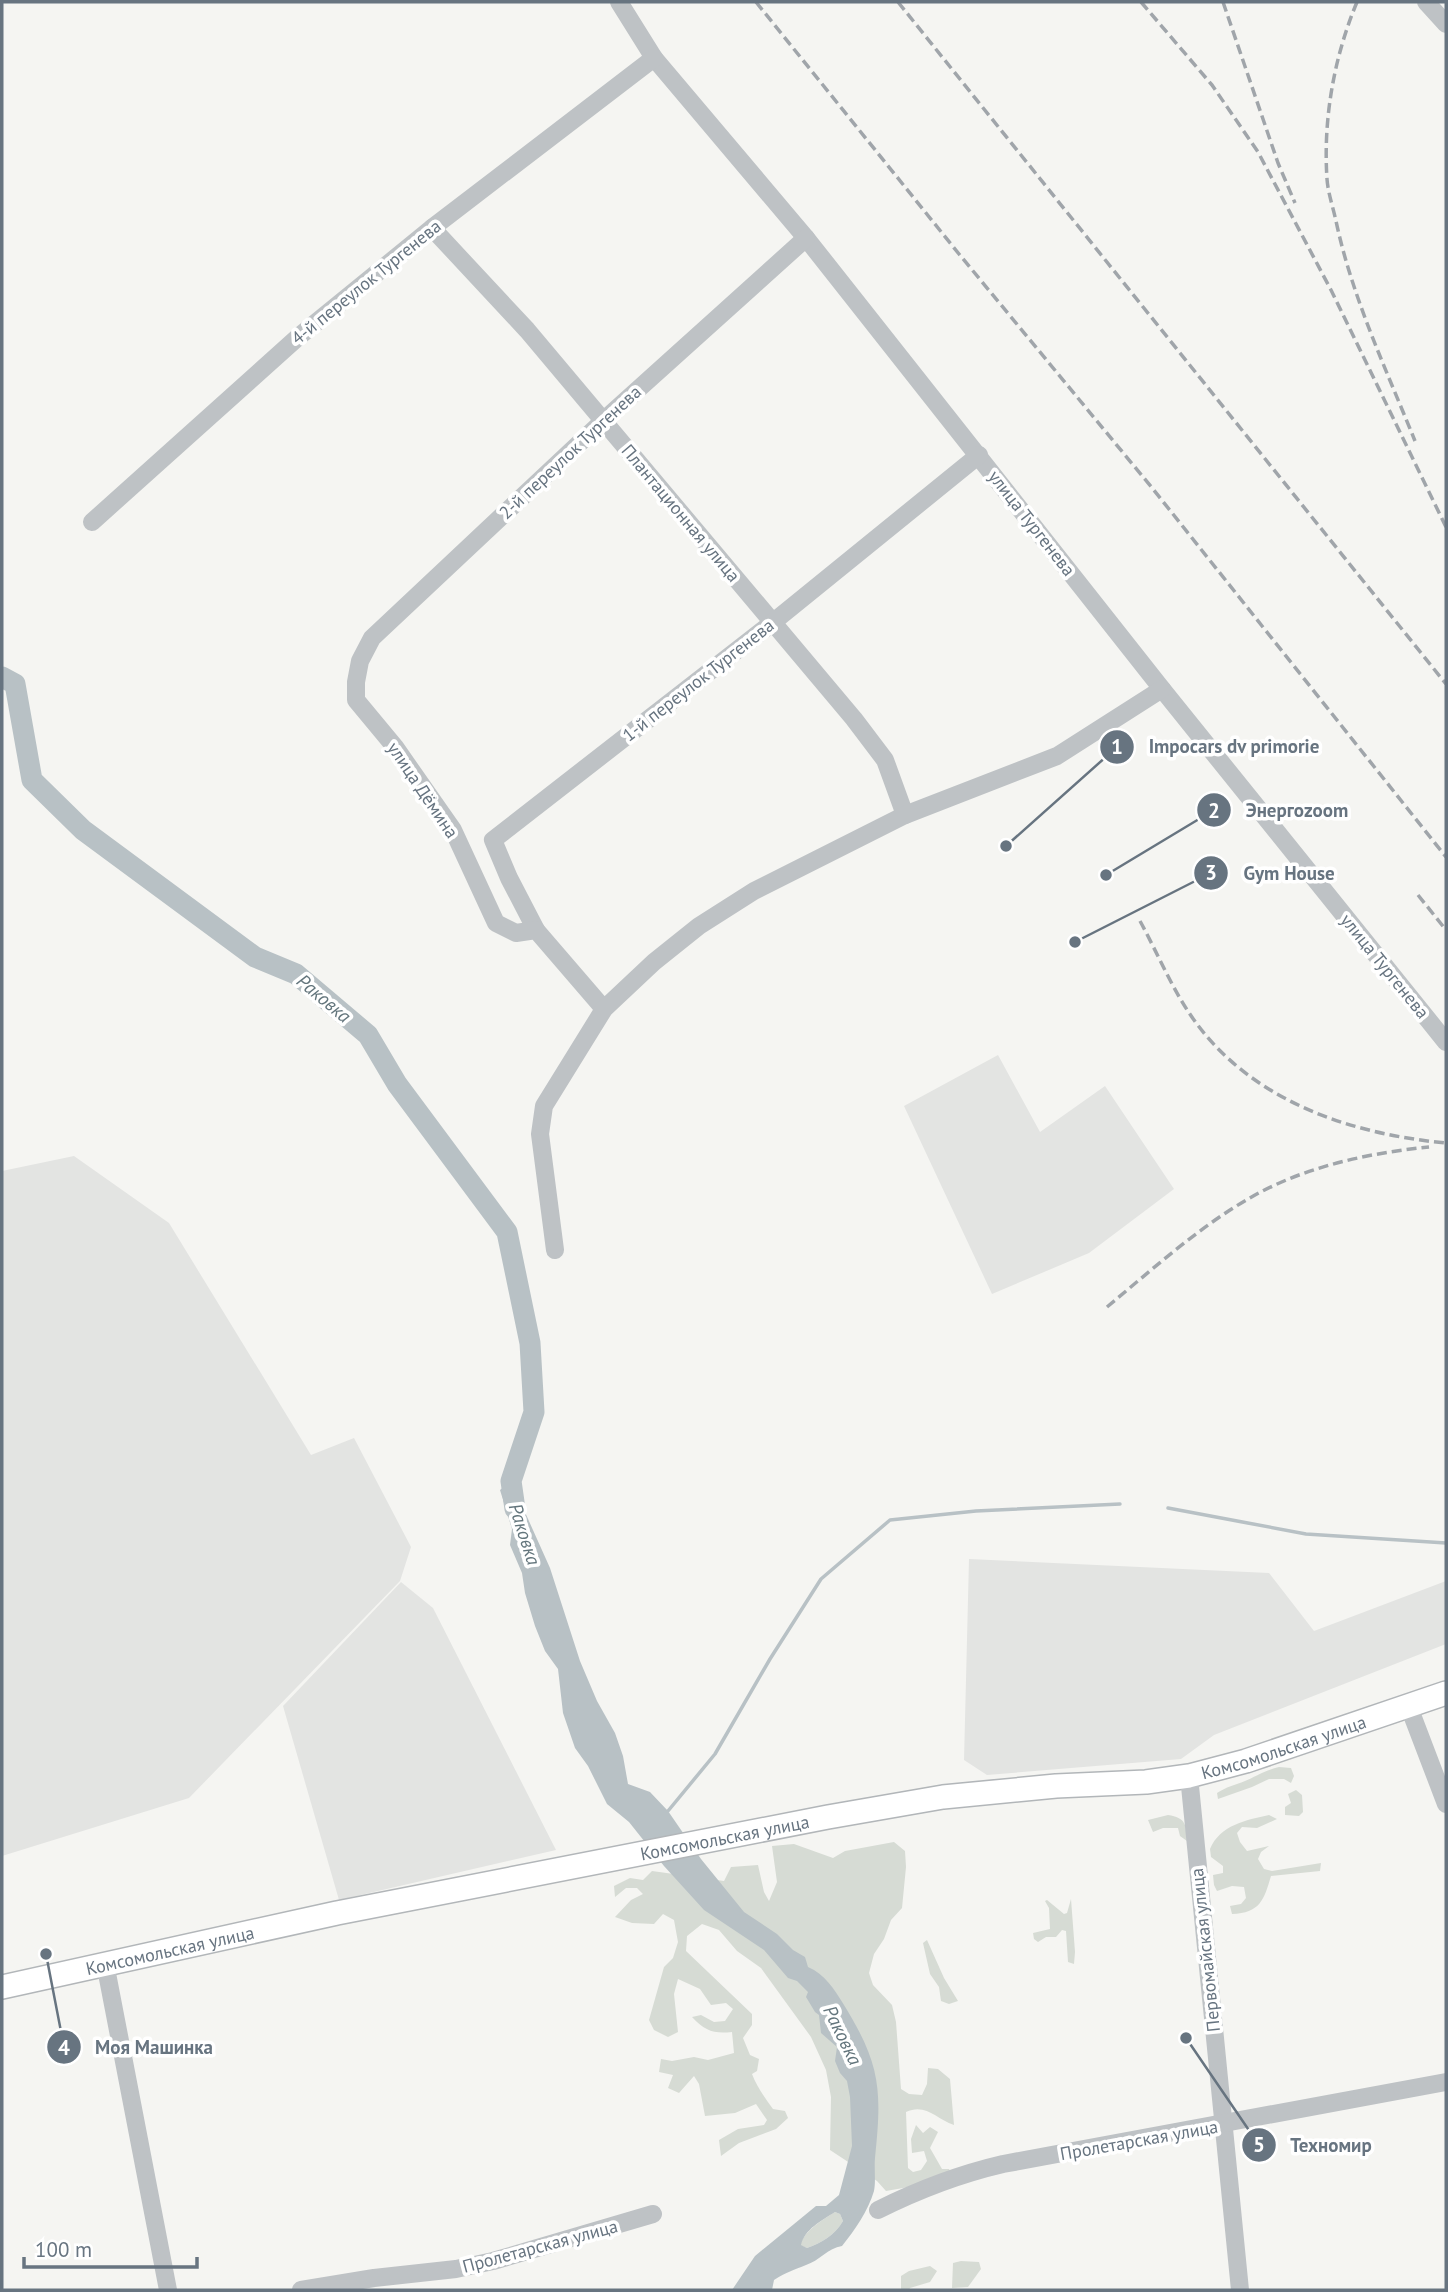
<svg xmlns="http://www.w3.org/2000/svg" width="1448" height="2292" font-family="'PT Sans',sans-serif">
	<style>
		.built { fill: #e3e4e2 }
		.green { fill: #d6dbd4 }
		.water { fill: #b8c1c5; fill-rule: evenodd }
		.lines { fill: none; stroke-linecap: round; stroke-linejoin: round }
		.stream { stroke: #b8c1c5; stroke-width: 3.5 }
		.river { stroke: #b8c1c5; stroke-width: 21 }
		.major-casing { stroke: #b2b6b9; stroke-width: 26 }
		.minor { stroke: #bec2c5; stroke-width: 18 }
		.major { stroke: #fff; stroke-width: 23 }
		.rail { stroke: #a0a5aa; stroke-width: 3.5; stroke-dasharray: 10 5; stroke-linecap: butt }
		.labels { text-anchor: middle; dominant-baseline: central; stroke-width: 7; stroke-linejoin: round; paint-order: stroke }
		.street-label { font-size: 18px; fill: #677480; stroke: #fff }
		.water-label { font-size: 19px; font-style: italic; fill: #63757c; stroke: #fff }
		.leader { fill: none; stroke: #677480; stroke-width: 2.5 }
		.callout-dot { fill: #677480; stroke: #fff; stroke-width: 2.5 }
		.mark-label { font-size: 21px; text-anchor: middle; font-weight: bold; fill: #fff }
		.callout-label { font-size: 19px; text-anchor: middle; font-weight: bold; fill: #677480; stroke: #fff; stroke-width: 7; stroke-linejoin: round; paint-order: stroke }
	</style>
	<rect width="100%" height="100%" fill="#f5f5f2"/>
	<g class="built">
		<polygon points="998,1055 1040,1132 1105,1086 1174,1189 1089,1253 992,1294 904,1106"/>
		<polygon points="74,1156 169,1223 311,1455 354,1438 411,1547 400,1581 189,1798 2,1856 2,1171"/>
		<polygon points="969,1559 1269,1573 1314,1631 1446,1581 1446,1644 1214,1735 1181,1759 987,1775 964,1760"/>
		<polygon points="401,1582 433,1608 556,1850 339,1900 283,1706"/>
	</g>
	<g class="green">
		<path d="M 1279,1767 L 1291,1768 L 1294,1776 L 1291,1783 L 1284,1779 L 1269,1779 L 1252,1787 L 1218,1799 L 1217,1793 C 1226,1787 1235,1785 1245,1781 C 1259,1775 1263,1771 1279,1767 Z"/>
		<polygon points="1296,1790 1302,1795 1303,1812 1299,1816 1285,1815 1285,1807 1291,1803 1288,1794"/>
		<path d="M 1168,1815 C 1186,1818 1186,1824 1187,1841 L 1180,1836 L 1178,1828 L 1163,1828 L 1153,1832 L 1148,1820 Z"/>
		<path d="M 1269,1815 L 1277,1819 L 1257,1828 L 1242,1827 L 1237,1833 L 1240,1842 L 1247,1851 L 1269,1846 L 1261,1852 L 1258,1859 L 1264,1869 L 1272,1871 L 1321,1863 L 1320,1871 L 1271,1876 C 1264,1900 1260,1913 1232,1914 L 1230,1906 L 1241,1904 L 1246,1898 L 1244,1887 L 1232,1886 L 1217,1891 L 1214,1885 L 1213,1875 L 1223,1873 L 1223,1866 L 1211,1857 L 1210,1849 C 1220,1825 1246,1820 1269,1815 Z"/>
		<path d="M 894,1842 L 905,1851 L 906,1867 L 902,1908 L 891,1920 L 884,1939 L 874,1954 L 869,1973 L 873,1985 L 892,2005 L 896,2022 L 901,2089 L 909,2094 L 922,2095 L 927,2084 L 928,2068 L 938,2069 L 950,2079 L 954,2125 C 936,2119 926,2103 906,2112 L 908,2168 L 913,2172 L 921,2170 L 927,2161 L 924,2151 L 912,2153 L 911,2139 L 916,2125 L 923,2133 L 930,2127 L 938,2132 L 930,2148 L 942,2169 L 949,2169 L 951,2173 L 926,2184 L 886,2191 L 877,2181 L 830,2150 L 831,2097 L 826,2070 L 811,2037 L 761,1968 L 737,1951 L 719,1930 L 702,1924 L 687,1936 L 686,1951 L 752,2014 L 752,2025 L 743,2038 L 750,2055 L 759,2059 L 757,2071 L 752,2074 C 757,2087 765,2098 773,2109 L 785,2111 L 788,2118 L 776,2129 L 739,2143 L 721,2156 L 719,2140 L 738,2129 L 764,2125 L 767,2120 L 756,2104 L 735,2113 L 705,2116 L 699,2084 L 694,2076 L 679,2093 L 668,2088 L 673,2075 L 659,2072 L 661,2059 L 672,2061 L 694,2057 L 708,2060 L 734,2053 L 732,2032 C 714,2034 705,2031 692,2017 L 701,2015 L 714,2022 L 725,2021 L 733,2009 L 726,2003 L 711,2005 L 700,1989 L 678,1979 L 674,1994 L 678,2032 L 668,2037 L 654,2030 L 649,2020 L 664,1967 L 673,1958 L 678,1942 L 674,1920 L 663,1914 L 654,1924 L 632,1923 L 615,1917 L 631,1900 L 643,1894 L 637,1888 L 626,1888 L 615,1897 L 614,1886 L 630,1878 L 643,1880 L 652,1871 L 724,1881 L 731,1867 L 758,1865 L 764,1892 L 769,1901 L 777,1882 L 772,1846 L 794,1844 L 833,1858 L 845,1851 Z"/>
		<polygon points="1071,1899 1075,1952 1074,1964 1068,1962 1066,1931 1062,1930 1056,1937 1046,1937 1038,1942 1034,1939 1033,1933 1050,1929 1049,1908 1045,1901 1047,1900 1064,1914 1067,1913"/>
		<polygon points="927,1940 944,1978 958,2001 949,2004 941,2001 939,1987 930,1974 923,1943"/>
		<path d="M 835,2212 L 840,2214 L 843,2221 C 835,2235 821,2243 807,2248 L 800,2245 C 806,2229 821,2221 835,2212 Z"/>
		<polygon points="961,2261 979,2262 981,2269 968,2287 952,2288 953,2263"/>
		<polygon points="930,2266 937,2271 930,2282 910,2288 909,2290 901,2290 901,2276 909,2271"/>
	</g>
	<path class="water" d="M 511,1481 L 550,1568 L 580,1661 L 597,1701 L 615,1733 L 623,1756 L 628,1784 L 650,1792 L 668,1811 L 701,1859 L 744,1912 L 777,1934 L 793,1950 L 805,1957 L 808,1967 C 825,1974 834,1989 844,2005 C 881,2065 882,2090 875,2158 C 874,2168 876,2181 874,2191 C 868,2211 855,2230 842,2246 C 828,2248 819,2261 806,2265 C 792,2271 788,2271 774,2280 L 772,2290 L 732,2290 L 755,2256 L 816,2206 L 826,2206 L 839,2195 L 852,2146 L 850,2097 L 847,2081 L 840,2073 L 835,2061 L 837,2047 L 821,2033 L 819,2015 L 815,2012 L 806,1997 L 808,1992 L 797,1981 L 788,1978 L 764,1950 L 704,1910 L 664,1866 L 629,1822 L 607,1804 L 588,1766 L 575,1748 L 563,1713 L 558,1669 L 545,1651 L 535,1626 L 525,1593 L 522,1573 L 510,1545 L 512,1529 L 500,1490 ZM 835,2212 L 840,2214 L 843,2221 C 835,2235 821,2243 807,2248 L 801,2245 C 805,2229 821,2221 835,2212 Z"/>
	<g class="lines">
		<g class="stream">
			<polyline points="1168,1508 1306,1534 1446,1543"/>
			<polyline points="668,1811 715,1754 770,1659 821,1579 890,1520 976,1511 1120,1504"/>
		</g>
		<polyline class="river" points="2,677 15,684 32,780 83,830 255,957 296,974 368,1035 397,1084 507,1232 530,1343 534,1412 511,1481 515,1509"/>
		<defs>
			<g id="major">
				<path id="s1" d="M 2,1987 L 337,1913 L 828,1817 L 943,1797 L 1056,1786 L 1146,1782 L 1189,1776 L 1246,1761 L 1446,1693"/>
			</g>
		</defs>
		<use href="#major" class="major-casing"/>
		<g class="minor">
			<polyline points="619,2 654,58 806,238 1162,689 1446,1042"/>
			<polyline points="1426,2 1446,24"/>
			<polyline points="432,228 527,330 854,719 885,760 905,815"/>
			<polyline points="92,522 297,338 432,228 654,58"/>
			<polyline points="536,930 509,878 493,840 772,623 979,455"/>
			<polyline points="604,1009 536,930 516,933 496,923 453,830 395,747 356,700 356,682 360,661 372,638 604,420 806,238"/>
			<polyline points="555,1250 540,1134 544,1106 604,1009 654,962 699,926 754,891 905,815 1057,756 1162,689"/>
			<polyline points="1409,1707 1446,1804"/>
			<polyline points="1189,1776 1240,2290"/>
			<polyline points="105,1963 168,2290"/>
			<path d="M 878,2210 C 918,2190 960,2174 1003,2164 L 1446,2082"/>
			<polyline points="301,2290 374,2278 456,2269 493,2261 653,2214"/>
		</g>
		<use href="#major" class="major"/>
		<g class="rail">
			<polyline points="756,2 959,254 1153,489 1446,857"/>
			<polyline points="898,2 1446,684"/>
			<polyline points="1141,2 1212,85 1258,152 1331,290 1446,527"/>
			<polyline points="1223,2 1278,163 1295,203"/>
			<path d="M 1357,2 C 1334,57 1323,119 1327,179 C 1328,193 1333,207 1336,221 C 1352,297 1386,369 1415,441"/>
			<polyline points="1418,895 1446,930"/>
			<path d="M 1140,921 C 1157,952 1173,991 1194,1020 C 1252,1101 1350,1134 1446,1143"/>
			<path d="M 1107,1307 C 1154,1268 1201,1225 1255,1195 C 1308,1166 1369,1153 1429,1147"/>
		</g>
	</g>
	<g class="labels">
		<g class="street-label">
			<text transform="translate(366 282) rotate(-39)">4-й переулок Тургенева</text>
			<text transform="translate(570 452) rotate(-43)">2-й переулок Тургенева</text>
			<text transform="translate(681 513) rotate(50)">Плантационная улица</text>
			<text transform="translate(1032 523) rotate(52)">улица Тургенева</text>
			<text transform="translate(698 680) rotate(-38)">1-й переулок Тургенева</text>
			<text transform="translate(423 790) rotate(56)">улица Дёмина</text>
			<text transform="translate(1385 966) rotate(51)">улица Тургенева</text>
			<text stroke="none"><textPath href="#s1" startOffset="1306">Комсомольская улица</textPath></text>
			<text stroke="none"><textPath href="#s1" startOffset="738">Комсомольская улица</textPath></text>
			<text stroke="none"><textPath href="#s1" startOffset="172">Комсомольская улица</textPath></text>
			<text transform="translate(1205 1950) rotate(-96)">Первомайская улица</text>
			<text transform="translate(1139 2140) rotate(-10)">Пролетарская улица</text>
			<text transform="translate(540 2246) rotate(-15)">Пролетарская улица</text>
		</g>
		<g class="water-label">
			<text transform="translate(324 998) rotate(40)">Раковка</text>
			<text transform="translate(525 1534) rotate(72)">Раковка</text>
			<text transform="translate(843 2035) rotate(64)">Раковка</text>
		</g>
	</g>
	<path class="leader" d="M1006 846L1117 747M1106 875L1214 810M1075 942L1211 873M46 1954L64 2047M1186 2038L1259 2145"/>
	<g class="callout-dot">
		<circle cx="1006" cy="846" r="7"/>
		<circle cx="1106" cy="875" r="7"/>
		<circle cx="1075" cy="942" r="7"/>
		<circle cx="46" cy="1954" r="7"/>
		<circle cx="1186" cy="2038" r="7"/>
		<circle cx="1117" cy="747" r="18"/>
		<circle cx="1214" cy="810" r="18"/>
		<circle cx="1211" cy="873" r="18"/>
		<circle cx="64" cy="2047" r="18"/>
		<circle cx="1259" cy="2145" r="18"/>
	</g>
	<g class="mark-label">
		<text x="1117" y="754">1</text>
		<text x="1214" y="818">2</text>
		<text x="1211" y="880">3</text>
		<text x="64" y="2055">4</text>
		<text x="1259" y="2152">5</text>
	</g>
	<g class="callout-label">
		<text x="1234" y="753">Impocars dv primorie</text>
		<text x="1297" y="817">Энергоzoom</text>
		<text x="1289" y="880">Gym House</text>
		<text x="154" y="2054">Моя Машинка</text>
		<text x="1331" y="2152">Техномир</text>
	</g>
	<rect width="1448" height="2292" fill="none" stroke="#677480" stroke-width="7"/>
	<path d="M24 2257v10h173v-10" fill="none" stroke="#677480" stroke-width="3.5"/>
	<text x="35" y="2257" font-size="21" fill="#677480" stroke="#ffffff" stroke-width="5" paint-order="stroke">100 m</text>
</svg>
